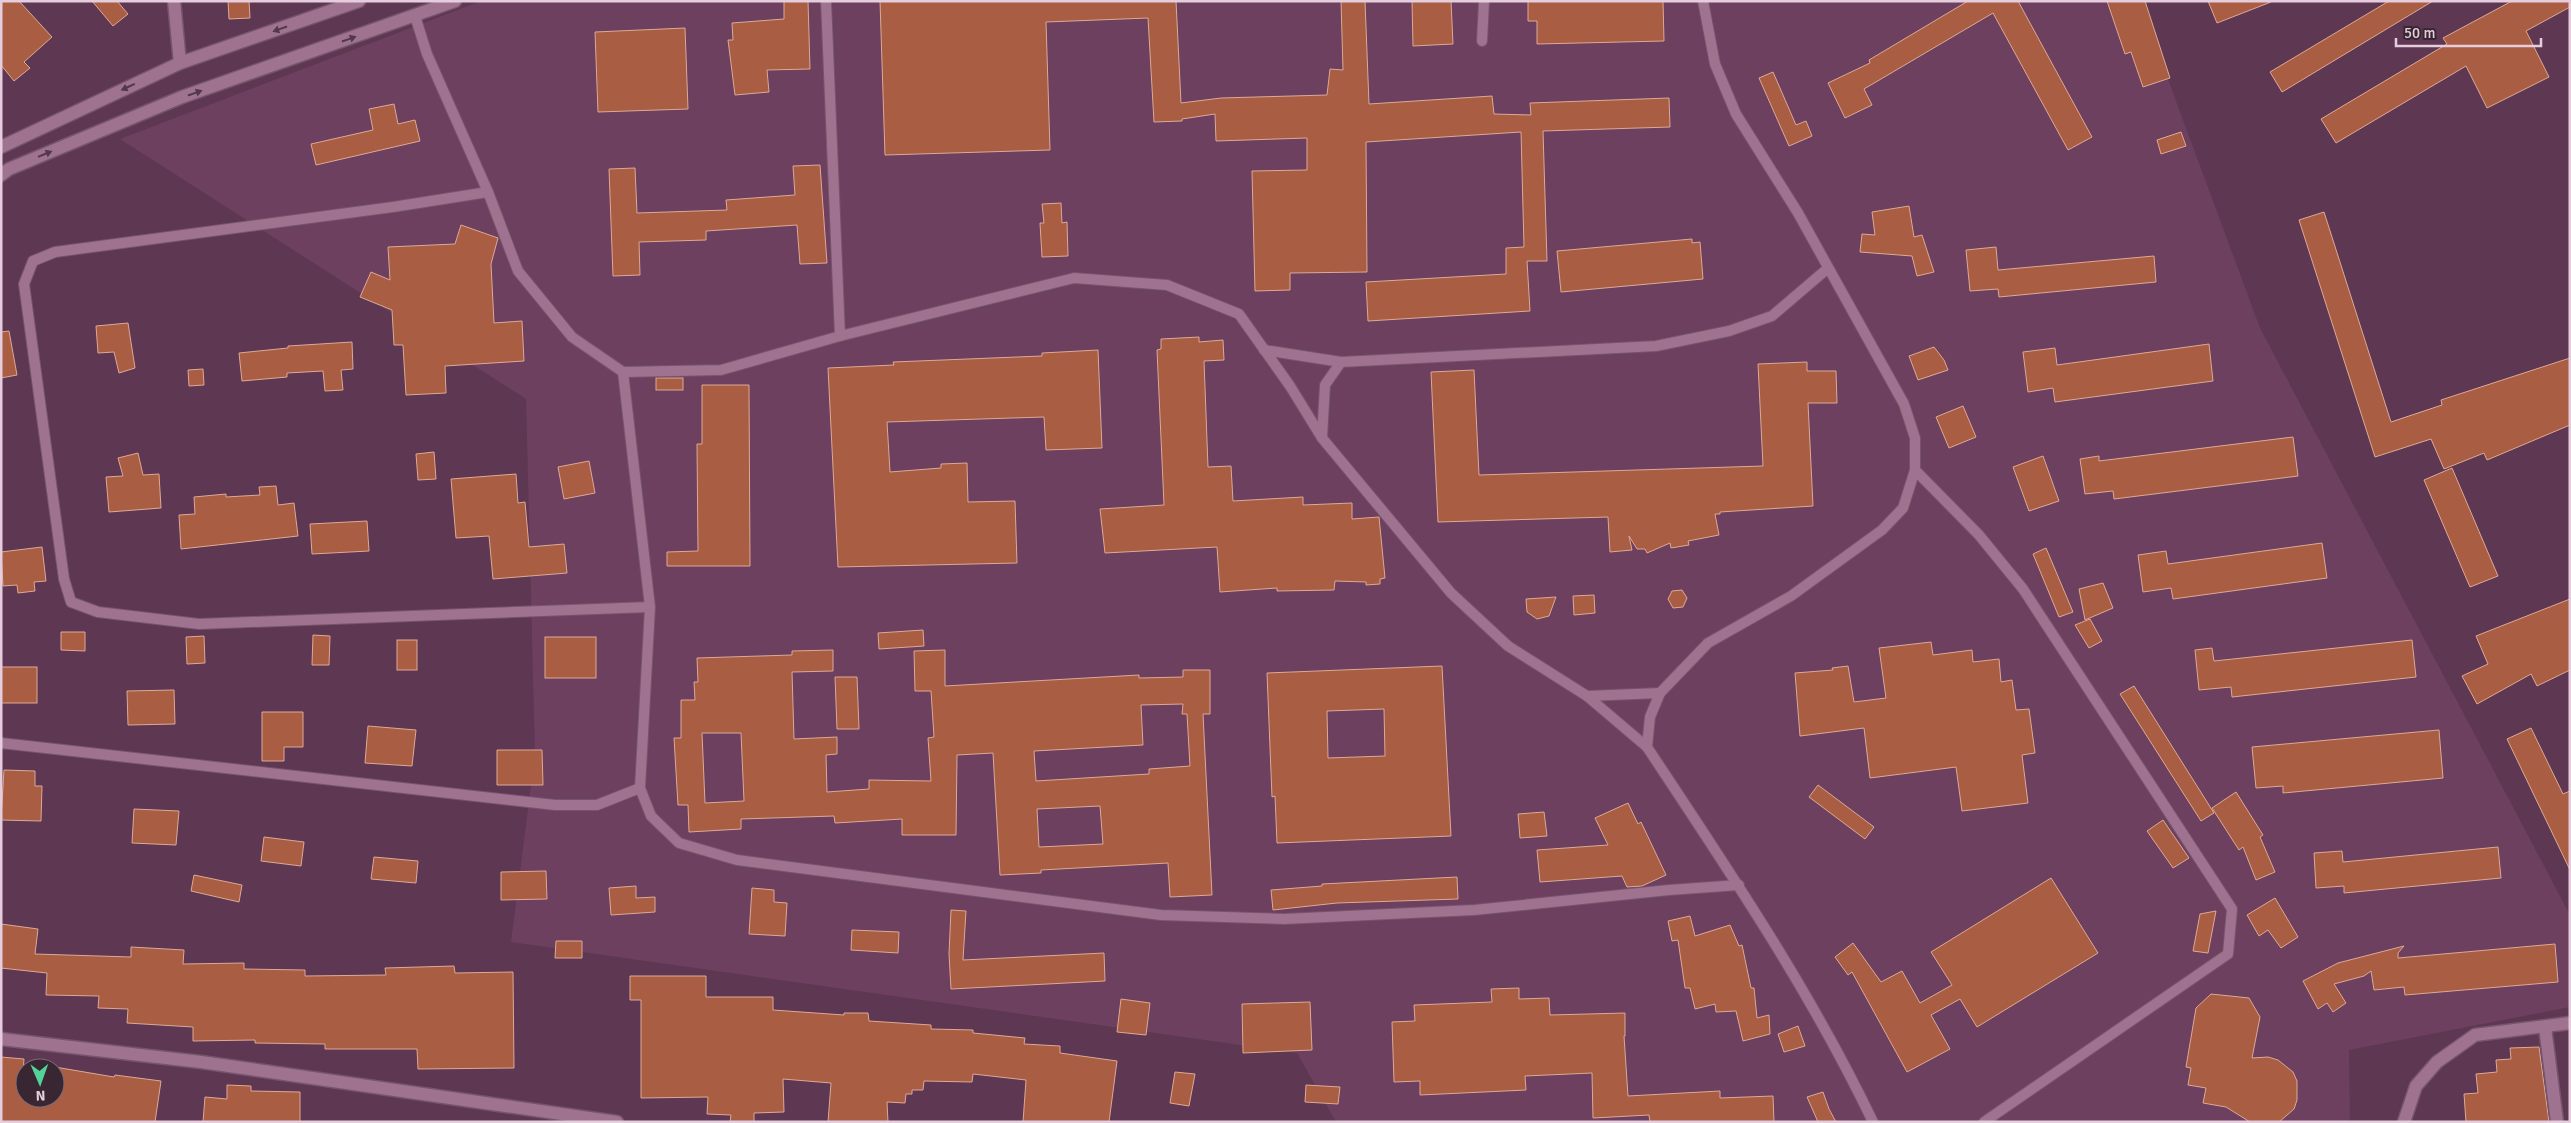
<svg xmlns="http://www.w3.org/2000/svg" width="2571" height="1123" font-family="Signika,sans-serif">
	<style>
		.built { fill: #6c405e }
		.building { fill: #a95d43; stroke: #dea996; fill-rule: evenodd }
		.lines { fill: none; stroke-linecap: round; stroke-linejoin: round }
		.lane-casing { stroke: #76556c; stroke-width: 12 }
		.street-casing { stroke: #76556c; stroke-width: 15 }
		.secondary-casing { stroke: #76556c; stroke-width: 15 }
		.lane { stroke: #9f7390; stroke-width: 10 }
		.street { stroke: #9f7390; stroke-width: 12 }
		.secondary { stroke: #9f7390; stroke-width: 12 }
		.oneway { fill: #52394a }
	</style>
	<rect width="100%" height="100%" fill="#5e3752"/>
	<polygon class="built" points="481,1 2139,1 2260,328 2570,915 2570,1007 2349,1050 2350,1122 1336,1122 1297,1053 511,942 535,754 526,399 120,139"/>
	<g class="building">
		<polygon points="1,1 19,1 52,37 24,62 30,68 14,81 1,65"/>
		<polygon points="92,1 117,1 128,14 113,26"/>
		<polygon points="228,1 249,1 250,18 229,19"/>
		<polygon points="784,1 808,1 810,69 767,70 769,92 735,95 728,40 733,40 732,23 784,19"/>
		<polygon points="880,1 1176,1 1181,103 1221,98 1327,95 1330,69 1343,70 1341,1 1365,1 1369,104 1492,96 1494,114 1531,115 1530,103 1669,98 1670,127 1543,131 1547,261 1527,261 1530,311 1368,321 1366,282 1506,274 1506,248 1524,247 1521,132 1366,142 1367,272 1290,273 1290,290 1255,291 1252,171 1307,170 1307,138 1216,141 1215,114 1182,119 1182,121 1154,122 1148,18 1046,22 1050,150 885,155"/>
		<polygon points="1412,1 1451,1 1453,44 1413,46"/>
		<polygon points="1528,1 1663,1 1664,41 1537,44 1537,21 1528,21"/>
		<polygon points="1968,1 2018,1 2092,137 2068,150 1993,13 1864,89 1872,105 1845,118 1828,83 1870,63 1869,60"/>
		<polygon points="2107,1 2145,1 2170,78 2143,87 2131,52 2125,54"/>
		<polygon points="2208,1 2271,1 2271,2 2217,23"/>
		<polygon points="2389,1 2433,1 2282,92 2270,72"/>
		<polygon points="2512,1 2570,1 2570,7 2526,31 2549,77 2487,108 2466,66 2336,143 2321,119 2447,44 2443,38"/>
		<polygon points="685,28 688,109 598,112 595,32"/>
		<polygon points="1773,72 1796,125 1806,121 1812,136 1789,146 1759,78"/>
		<polygon points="394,104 398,124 415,120 420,141 316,165 311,144 373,130 369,109"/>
		<polygon points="2181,132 2186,146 2161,154 2157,140"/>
		<polygon points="820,165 827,263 800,264 797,225 706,231 706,240 639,242 640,275 613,276 609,169 635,168 637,213 727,210 726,200 795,195 793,166"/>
		<polygon points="1061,203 1062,223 1067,222 1068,256 1042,257 1040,223 1044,223 1042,204"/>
		<polygon points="1909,206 1914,237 1922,235 1934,272 1917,276 1912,256 1860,252 1862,234 1875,235 1872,212"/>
		<polygon points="2324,212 2391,422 2442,405 2441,400 2570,358 2570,425 2487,460 2484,453 2444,469 2431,439 2375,457 2299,220"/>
		<polygon points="461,225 498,238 491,264 494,323 522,321 524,361 445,366 446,393 406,395 403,345 394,345 392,310 360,297 371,272 390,280 388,247 455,244"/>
		<polygon points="1692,239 1692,243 1700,242 1703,279 1561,292 1557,251"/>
		<polygon points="1996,247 1998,270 2154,256 2156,282 1999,297 1998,289 1970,291 1966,250"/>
		<polygon points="128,323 135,368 119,373 114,352 98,353 96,326"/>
		<polygon points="9,331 17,375 1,378 1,332"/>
		<polygon points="1199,337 1199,342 1223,340 1224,360 1204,361 1208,467 1231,466 1233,501 1303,497 1303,505 1352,503 1352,519 1379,517 1385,578 1380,579 1380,584 1366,585 1366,582 1335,581 1334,590 1277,591 1277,588 1220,592 1217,547 1105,553 1100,509 1164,505 1157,350 1161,349 1161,339"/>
		<polygon points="352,342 353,369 341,370 343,390 325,391 323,371 287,373 287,377 242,381 239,353 288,348 288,346"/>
		<polygon points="2209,344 2213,381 2055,402 2053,388 2028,392 2023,352 2055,348 2057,365"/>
		<polygon points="1934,347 1944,360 1948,370 1918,380 1909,356"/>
		<polygon points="1098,350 1102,448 1046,450 1044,417 887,422 890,472 941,468 941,464 967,463 968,502 1015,501 1017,563 838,567 828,368 894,365 893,362 1042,356 1042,353"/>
		<polygon points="1807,362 1807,371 1836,371 1837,403 1808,403 1813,506 1720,512 1720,514 1715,514 1719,535 1688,541 1689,545 1671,548 1670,543 1647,553 1645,549 1637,549 1629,536 1632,550 1610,552 1608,517 1438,522 1431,372 1474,370 1479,475 1763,466 1758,364"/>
		<polygon points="203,369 204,385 189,386 188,370"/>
		<rect x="656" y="378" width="27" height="12"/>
		<polygon points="702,385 749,385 750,566 667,566 667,552 698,551 697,444 702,444"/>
		<polygon points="1963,406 1976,437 1949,448 1936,417"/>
		<polygon points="2293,437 2298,476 2114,499 2113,491 2085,494 2080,459 2099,456 2099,461"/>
		<polygon points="434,452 436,479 418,480 416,454"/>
		<polygon points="138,453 143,475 159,474 161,508 109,512 106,477 123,476 118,458"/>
		<polygon points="2043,456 2059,501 2029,511 2013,467"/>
		<polygon points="589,461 595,493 564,499 558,467"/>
		<polygon points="2452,468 2498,576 2470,587 2424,480"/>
		<polygon points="516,474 518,503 525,502 529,547 564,544 567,573 493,579 489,536 456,538 451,479"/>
		<polygon points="276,486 278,505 294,503 298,536 181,549 179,515 195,514 194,497 226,494 226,497 260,495 259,487"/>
		<polygon points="367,521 369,551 312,554 310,524"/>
		<polygon points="2322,543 2327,578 2173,599 2171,588 2143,592 2138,555 2166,551 2168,564"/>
		<polygon points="42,547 46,581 34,582 35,591 18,593 17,585 3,586 1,552"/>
		<polygon points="2046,548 2073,612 2059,617 2033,554"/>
		<polygon points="2103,583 2113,608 2085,620 2079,589"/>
		<polygon points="1682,590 1687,598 1683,607 1673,608 1668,599 1672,591"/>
		<polygon points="1594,595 1595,613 1574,615 1573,596"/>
		<polygon points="1556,597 1549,616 1537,619 1527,612 1526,599"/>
		<polygon points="2570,599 2570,670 2537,686 2531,674 2477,704 2462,676 2488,664 2476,636"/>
		<polygon points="2090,619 2102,641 2089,648 2075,625"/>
		<polygon points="923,630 924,646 879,649 878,633"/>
		<polygon points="61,632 85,632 85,651 61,650"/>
		<polygon points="313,635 330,636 329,665 312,665"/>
		<polygon points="204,636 205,663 187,664 186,637"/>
		<rect x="545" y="637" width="51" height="41"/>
		<rect x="397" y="640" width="20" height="30"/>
		<polygon points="2412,640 2416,677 2232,697 2231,687 2199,690 2195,650 2212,648 2214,661"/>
		<polygon points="1931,642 1933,655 1972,650 1973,662 1999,659 2001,682 2012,680 2016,710 2029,709 2035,753 2022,755 2028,803 1962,811 1956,767 1870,778 1864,728 1800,736 1795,673 1833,670 1832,668 1848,666 1854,702 1886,698 1879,648"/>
		<path d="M 833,650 L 833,671 L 792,672 L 794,739 L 837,737 L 837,754 L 826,755 L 827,792 L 869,789 L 869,780 L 931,781 L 928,738 L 934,737 L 931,691 L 915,691 L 914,651 L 945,650 L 945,686 L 1139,675 L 1139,678 L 1183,677 L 1183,670 L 1210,670 L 1210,714 L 1203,714 L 1212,895 L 1170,897 L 1168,863 L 1041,870 L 1041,873 L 1000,875 L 993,753 L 957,755 L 956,835 L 902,835 L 902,819 L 835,823 L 834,816 L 741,819 L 741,829 L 689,832 L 688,805 L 678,805 L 674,738 L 681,738 L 681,700 L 695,700 L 694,682 L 698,682 L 697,658 L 792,655 L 792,651 ZM 1183,704 L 1182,714 L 1187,714 L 1190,766 L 1149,769 L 1149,774 L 1036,781 L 1034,751 L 1143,745 L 1141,705 ZM 702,733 L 741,733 L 744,801 L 705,803 ZM 1100,806 L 1103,844 L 1039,847 L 1037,809 Z"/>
		<path d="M 1442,666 L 1451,836 L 1277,843 L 1275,796 L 1272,797 L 1267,673 ZM 1384,709 L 1385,756 L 1328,758 L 1327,711 Z"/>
		<rect x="1" y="667" width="36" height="36"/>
		<polygon points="835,677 857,677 859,729 837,729"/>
		<polygon points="2134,686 2214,813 2201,821 2120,694"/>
		<polygon points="174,690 175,724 128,725 127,691"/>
		<polygon points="262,712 303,712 303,747 284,747 284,761 262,761"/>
		<polygon points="368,726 416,730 412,766 365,763"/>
		<polygon points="2531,728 2563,794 2570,791 2570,870 2507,739"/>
		<polygon points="2439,730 2443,778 2283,793 2283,786 2256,788 2252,747"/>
		<polygon points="497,750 542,750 543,785 497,785"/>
		<polygon points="4,770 35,771 35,786 42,786 41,821 1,820"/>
		<polygon points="1818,785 1874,827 1865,839 1809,797"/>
		<polygon points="2236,792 2263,835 2260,837 2275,872 2256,880 2243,847 2239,850 2212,808"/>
		<polygon points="1628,803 1638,824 1641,822 1666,875 1642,886 1627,887 1622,876 1540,882 1537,850 1608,845 1595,818"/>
		<polygon points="134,809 179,811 176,845 132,843"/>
		<polygon points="1544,812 1547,836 1520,838 1518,814"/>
		<polygon points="2163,820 2189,858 2173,868 2147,831"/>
		<polygon points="264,837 304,842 301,866 261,861"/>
		<polygon points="2498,847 2501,878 2344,893 2344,886 2316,888 2314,853 2342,851 2343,862"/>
		<polygon points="374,857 418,861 416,883 371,879"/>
		<polygon points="546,871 547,899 501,900 501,872"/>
		<polygon points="194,875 242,885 239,902 191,891"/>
		<polygon points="1457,877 1458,899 1337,903 1273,910 1271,890 1322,886 1322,884"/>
		<polygon points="2051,878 2098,953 1977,1027 1960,999 1931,1015 1950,1049 1907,1072 1852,972 1848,975 1835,957 1853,943 1881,982 1902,971 1920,1003 1952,985 1931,952"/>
		<polygon points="636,886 636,898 655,897 655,912 611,915 609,888"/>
		<polygon points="752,888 774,890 774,902 787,903 785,936 749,934"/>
		<polygon points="2275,898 2298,937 2281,948 2268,930 2259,936 2247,915"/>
		<polygon points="951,910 966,911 963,960 1104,953 1105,981 951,989 949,954"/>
		<polygon points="2216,911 2208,953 2193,951 2200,914"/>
		<polygon points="1690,916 1695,936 1730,925 1739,946 1742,945 1751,988 1754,988 1757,1018 1769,1015 1770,1034 1743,1041 1736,1011 1716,1012 1715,1004 1695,1009 1690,988 1685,988 1678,940 1672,941 1668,921"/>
		<polygon points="1,924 38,929 35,954 131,957 131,947 184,950 183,964 244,963 244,969 305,970 305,976 386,975 385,968 454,966 455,973 513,972 514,1068 418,1069 417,1049 325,1049 325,1044 255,1043 255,1040 193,1041 193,1027 127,1023 128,1009 98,1008 99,996 46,995 47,973 1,968"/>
		<polygon points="852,930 899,932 898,953 851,950"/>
		<polygon points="556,941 582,941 582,958 555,958"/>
		<polygon points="2555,944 2558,982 2405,995 2404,987 2374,990 2371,971 2364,976 2334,984 2346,1003 2333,1012 2327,1003 2318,1009 2303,981 2338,963 2404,946 2398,953 2398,958"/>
		<polygon points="630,976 706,976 706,997 773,997 773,1010 844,1015 844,1013 868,1013 869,1021 931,1025 931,1029 973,1030 973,1033 1025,1038 1024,1044 1060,1046 1060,1053 1117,1061 1109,1122 1023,1122 1026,1080 973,1074 972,1082 924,1081 923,1090 912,1090 912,1094 906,1094 905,1103 887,1102 888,1122 828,1122 831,1083 783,1079 784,1112 754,1113 754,1122 730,1122 731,1115 707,1114 708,1097 641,1098 641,1000 630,1000"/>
		<polygon points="1519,988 1519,999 1549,998 1550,1015 1625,1013 1625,1036 1624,1036 1628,1096 1720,1091 1720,1098 1773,1096 1774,1122 1650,1122 1649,1115 1593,1118 1592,1073 1525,1076 1526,1090 1420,1095 1420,1081 1394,1082 1392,1022 1415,1021 1414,1005 1492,1002 1491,989"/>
		<polygon points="2211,994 2249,998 2260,1017 2252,1058 2268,1057 2278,1060 2293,1072 2297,1081 2297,1100 2294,1109 2279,1122 2250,1122 2226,1107 2203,1103 2206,1088 2188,1085 2191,1068 2186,1067 2196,1008"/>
		<polygon points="1121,999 1150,1003 1146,1035 1117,1032"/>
		<polygon points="1310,1002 1312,1050 1243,1053 1242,1004"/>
		<polygon points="1798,1026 1805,1046 1784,1052 1778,1034"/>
		<polygon points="2539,1047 2549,1122 2466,1122 2464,1094 2478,1093 2476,1074 2497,1072 2496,1060 2511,1059 2510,1048"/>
		<polygon points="1,1057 24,1059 21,1098 55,1098 55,1067 114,1077 115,1075 161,1081 155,1122 1,1122"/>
		<polygon points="1175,1072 1195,1074 1189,1106 1170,1103"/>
		<polygon points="227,1085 251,1086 251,1091 300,1092 300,1122 203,1122 205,1097 227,1099"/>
		<polygon points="1306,1085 1340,1087 1338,1104 1305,1102"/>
		<polygon points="1823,1092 1829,1109 1836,1122 1818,1122 1807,1097"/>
	</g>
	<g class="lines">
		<defs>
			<g id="lane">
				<polyline points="826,1 840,336"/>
				<path d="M 1703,1 L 1715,64 L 1736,114 L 1798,213 L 1904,404 L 1915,438 L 1915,470 L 1903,508 L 1882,530 L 1791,596 L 1708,643 L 1660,693 L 1650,717 L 1647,747 C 1727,868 1810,990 1873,1122"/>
				<polyline points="415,16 427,54 488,192 518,271 572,337 623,372 721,370 840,336 1074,278 1167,285 1239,314 1290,386 1322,438 1451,593 1508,646 1587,696 1660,693"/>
				<polyline points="1482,41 1484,1"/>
				<polyline points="488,192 393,207 55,252 33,261 24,284 64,579 71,602 98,612 199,624 650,607"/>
				<polyline points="1264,350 1341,362 1656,346 1729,331 1772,316 1827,269"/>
				<polyline points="623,372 650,607 640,788 651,816 679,843 737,860 1161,915 1284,919 1474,910 1669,890 1739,885"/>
				<polyline points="1322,438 1325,385 1341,362"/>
				<polyline points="1915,470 1979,535 2023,589 2232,909 2228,954 1984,1122"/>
				<polyline points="1587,696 1647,747"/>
				<polyline points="1,743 555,805 597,805 640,788"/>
			</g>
			<g id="street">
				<polyline points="174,1 180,63"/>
				<polyline points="2545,1027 2557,1122"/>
				<polyline points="1,1039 201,1062 617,1122"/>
			</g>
			<g id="secondary">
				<polyline points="1,147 180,63 359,1"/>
				<polyline points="1,175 9,169 182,97 455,1"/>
				<polyline points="2404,1122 2416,1086 2437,1062 2475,1035 2570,1023"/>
			</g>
		</defs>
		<use href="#lane" class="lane-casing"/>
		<use href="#street" class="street-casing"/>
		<use href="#secondary" class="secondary-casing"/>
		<use href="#lane" class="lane"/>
		<use href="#street" class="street"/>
		<use href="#secondary" class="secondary"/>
	</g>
	<defs><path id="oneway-solid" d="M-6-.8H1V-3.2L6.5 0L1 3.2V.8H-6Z" transform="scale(1.25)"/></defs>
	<g class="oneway">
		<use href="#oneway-solid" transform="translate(280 29) rotate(161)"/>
		<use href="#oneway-solid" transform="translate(349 39) rotate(-19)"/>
		<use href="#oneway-solid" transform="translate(128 87) rotate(155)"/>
		<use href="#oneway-solid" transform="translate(195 93) rotate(-19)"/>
		<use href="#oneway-solid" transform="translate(45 154) rotate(-22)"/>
	</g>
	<rect width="2571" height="1123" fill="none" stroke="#e6cddd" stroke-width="5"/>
	<g transform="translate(40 1083) rotate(178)"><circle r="24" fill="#382632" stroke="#7e6976"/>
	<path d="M0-4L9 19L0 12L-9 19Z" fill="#53d396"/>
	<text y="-8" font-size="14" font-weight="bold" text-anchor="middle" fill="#e6cddd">N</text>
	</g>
	<path d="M2396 38v8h145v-8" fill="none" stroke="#e6cddd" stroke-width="2.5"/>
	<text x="2404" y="38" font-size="15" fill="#e6cddd" stroke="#382632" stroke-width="4" paint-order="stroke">50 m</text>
</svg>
